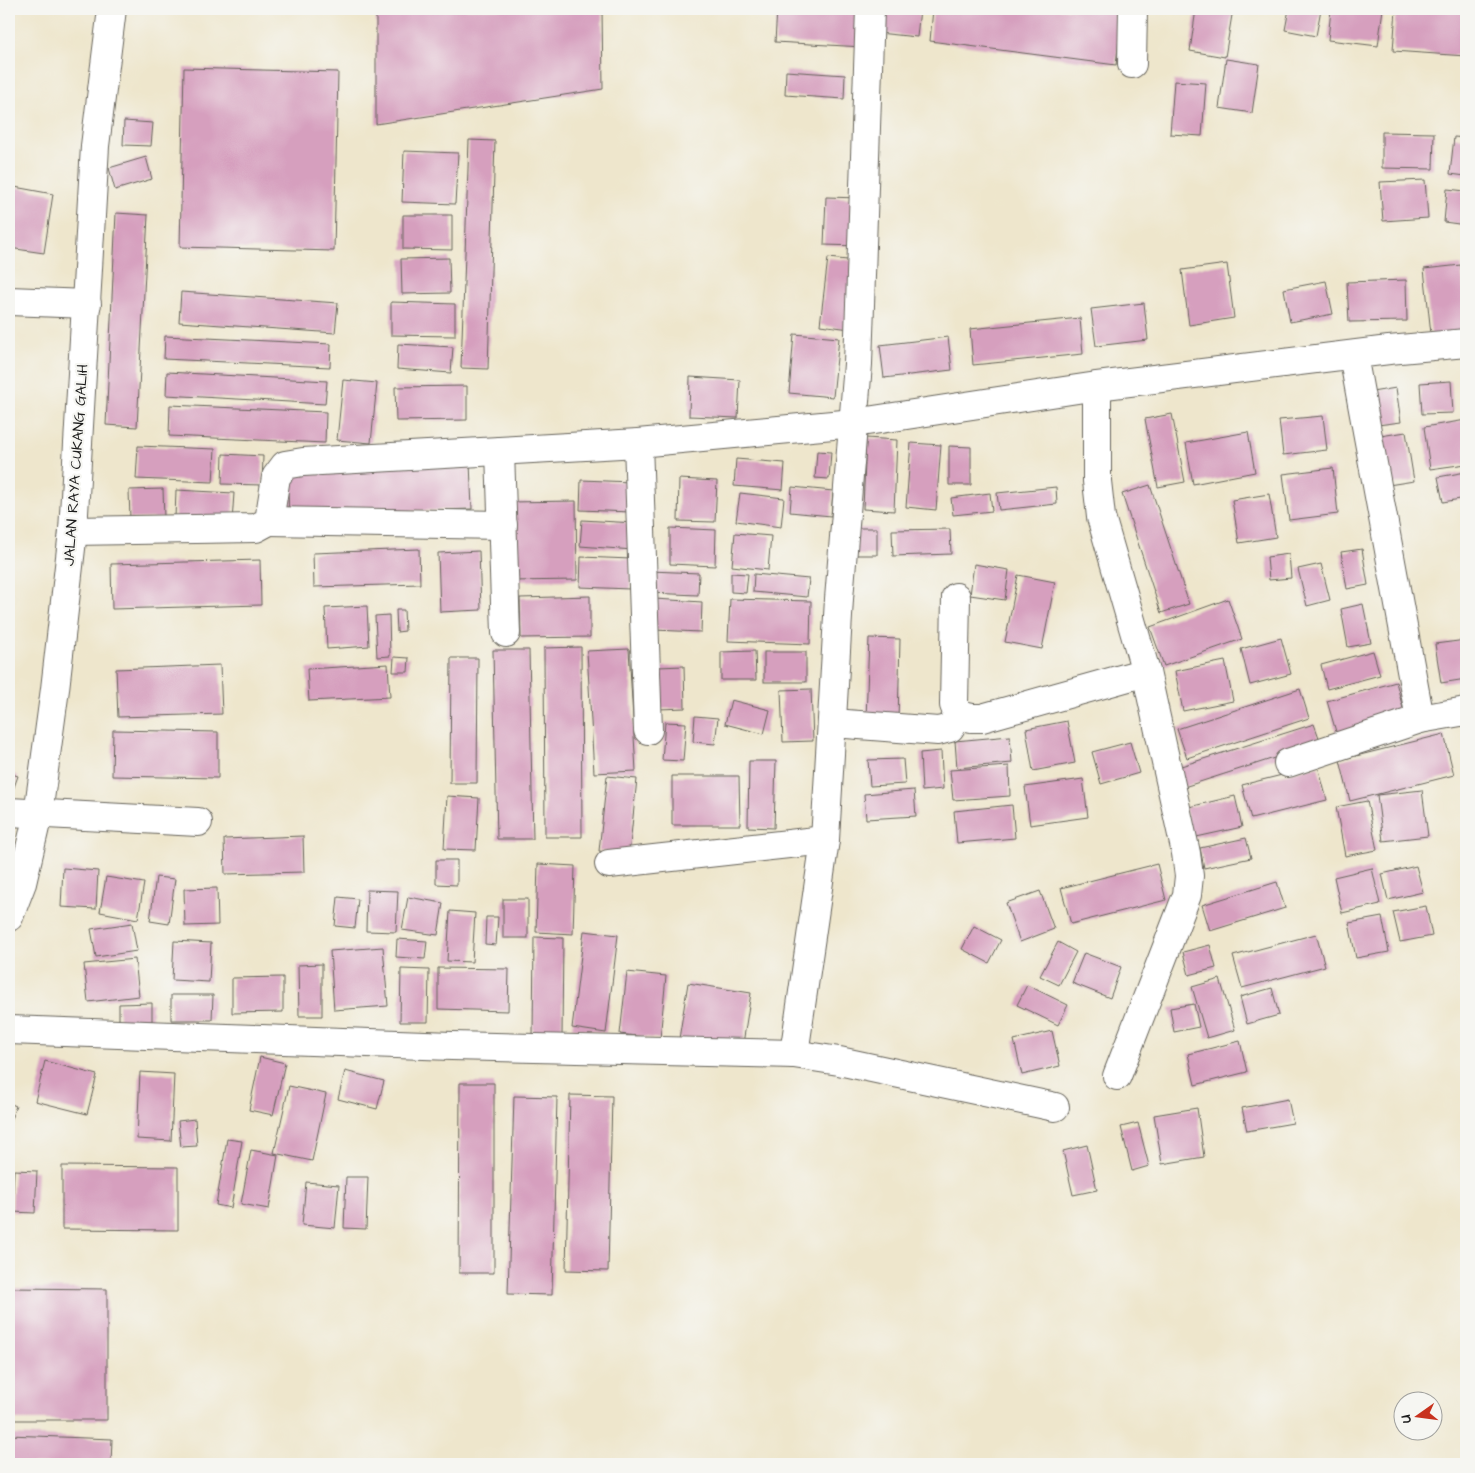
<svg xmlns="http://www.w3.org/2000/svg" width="1475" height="1473" font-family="'Architects Daughter',sans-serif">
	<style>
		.building { fill: #d69fbe }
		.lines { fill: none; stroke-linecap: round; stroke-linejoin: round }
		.minor-casing { stroke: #66635a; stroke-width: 30 }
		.major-casing { stroke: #66635a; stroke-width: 30 }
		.minor { stroke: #fff; stroke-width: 28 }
		.major { stroke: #fff; stroke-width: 28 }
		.labels { text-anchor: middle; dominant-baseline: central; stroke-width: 4.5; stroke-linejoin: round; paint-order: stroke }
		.street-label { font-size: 15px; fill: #1c1c1c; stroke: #f6f6f2 }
	</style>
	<rect width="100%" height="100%" fill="#f6f6f2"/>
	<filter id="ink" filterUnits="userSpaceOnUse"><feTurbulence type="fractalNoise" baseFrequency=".02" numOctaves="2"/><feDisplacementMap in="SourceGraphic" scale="10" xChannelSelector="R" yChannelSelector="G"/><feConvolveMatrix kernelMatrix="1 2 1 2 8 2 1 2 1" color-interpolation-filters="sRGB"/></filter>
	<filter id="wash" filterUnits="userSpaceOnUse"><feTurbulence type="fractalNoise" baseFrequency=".0096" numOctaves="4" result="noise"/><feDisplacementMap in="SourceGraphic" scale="20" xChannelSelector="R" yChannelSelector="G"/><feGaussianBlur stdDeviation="1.12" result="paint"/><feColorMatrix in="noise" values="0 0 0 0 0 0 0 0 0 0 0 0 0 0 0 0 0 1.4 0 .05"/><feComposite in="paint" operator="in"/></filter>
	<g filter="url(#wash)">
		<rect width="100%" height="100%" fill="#eee6cc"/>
		<g id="blocks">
			<g class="building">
				<polygon points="376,9 602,9 603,89 376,124"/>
				<polygon points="777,9 865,9 863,47 775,42"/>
				<polygon points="880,9 920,9 917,37 878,33"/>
				<polygon points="933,9 1098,9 1122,12 1116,65 930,41"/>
				<polygon points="1196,9 1233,9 1225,57 1190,51"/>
				<polygon points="1289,9 1321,9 1316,36 1285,30"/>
				<polygon points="1331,9 1383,9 1378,46 1328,40"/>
				<polygon points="1396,9 1466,9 1466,56 1393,51"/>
				<polygon points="1226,59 1259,64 1252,113 1219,108"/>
				<polygon points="184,68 338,72 334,251 180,247"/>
				<polygon points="786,71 845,75 844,99 785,95"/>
				<polygon points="1174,81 1206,83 1202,136 1170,134"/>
				<polygon points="124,121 153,123 151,146 123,145"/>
				<polygon points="1382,132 1434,133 1433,169 1382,168"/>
				<polygon points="1454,137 1466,138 1466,176 1450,174"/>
				<polygon points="469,140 495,141 488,369 461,368"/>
				<polygon points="404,151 458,153 455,204 402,202"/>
				<polygon points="146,157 152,179 115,190 109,168"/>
				<polygon points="1425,180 1428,218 1383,221 1380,182"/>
				<polygon points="9,186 53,194 44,253 9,248"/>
				<polygon points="1447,189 1466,191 1466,225 1444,222"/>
				<polygon points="826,197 860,198 859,246 824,245"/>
				<polygon points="116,213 148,215 137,427 106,425"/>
				<polygon points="403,215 452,215 452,250 403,249"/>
				<polygon points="449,258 450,293 402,294 401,259"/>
				<polygon points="828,258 857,261 850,329 820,325"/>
				<polygon points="1227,264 1234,318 1189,325 1182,270"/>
				<polygon points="1461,265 1466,311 1466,339 1432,343 1424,269"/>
				<polygon points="1406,280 1407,321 1349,322 1347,282"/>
				<polygon points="1326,281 1333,314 1290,322 1284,289"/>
				<polygon points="181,292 338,303 335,333 179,322"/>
				<polygon points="391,302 455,304 455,336 391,335"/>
				<polygon points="1144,303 1148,340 1096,346 1091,309"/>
				<polygon points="1080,318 1083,354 973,365 970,329"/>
				<polygon points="794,334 839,338 833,397 789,393"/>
				<polygon points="165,336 331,344 330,367 164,359"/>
				<polygon points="948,337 952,370 884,378 880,345"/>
				<polygon points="398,344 453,347 451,373 397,369"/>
				<polygon points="167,372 327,381 325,404 166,395"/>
				<polygon points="690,377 740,380 738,418 689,416"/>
				<polygon points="343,380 377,383 371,443 337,440"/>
				<polygon points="1451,381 1453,413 1422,414 1420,383"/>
				<polygon points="467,386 467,420 396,421 395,387"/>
				<polygon points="1396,388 1401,422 1370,426 1366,393"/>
				<polygon points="170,405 326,412 325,443 169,436"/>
				<polygon points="1172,414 1185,482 1158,487 1145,419"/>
				<polygon points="1323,416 1327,450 1283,455 1279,420"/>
				<polygon points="1466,420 1466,464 1430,469 1424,427"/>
				<polygon points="1248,432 1255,472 1193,484 1186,443"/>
				<polygon points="1406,432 1414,481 1382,486 1374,437"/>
				<polygon points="866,438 897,440 894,511 863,509"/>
				<polygon points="911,443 941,445 936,510 906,507"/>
				<polygon points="138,446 215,449 213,482 136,479"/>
				<polygon points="949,446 971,447 971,485 949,485"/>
				<polygon points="817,451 831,452 829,479 815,478"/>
				<polygon points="223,454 263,456 262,485 222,484"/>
				<polygon points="736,459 785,463 783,490 734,486"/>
				<polygon points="470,463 472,509 289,515 287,470"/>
				<polygon points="1333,468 1338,514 1289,520 1283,474"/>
				<polygon points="1466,472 1466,498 1443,502 1438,477"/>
				<polygon points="679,479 717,481 715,522 678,521"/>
				<polygon points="581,480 632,482 631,512 580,510"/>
				<polygon points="1150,485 1189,604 1161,613 1122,494"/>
				<polygon points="792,487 833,491 831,516 790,512"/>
				<polygon points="1056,487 1057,504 999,510 997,493"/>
				<polygon points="163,489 164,518 130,519 129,490"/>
				<polygon points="176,490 234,493 232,522 175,518"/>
				<polygon points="740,493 784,498 781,527 736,521"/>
				<polygon points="990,493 992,511 953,515 951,498"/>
				<polygon points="1269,494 1276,537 1239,543 1232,500"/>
				<polygon points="576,501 577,580 510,581 509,502"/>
				<polygon points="582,520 635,523 633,550 580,546"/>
				<polygon points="670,528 716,530 715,566 670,564"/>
				<polygon points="852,528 877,528 877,555 853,555"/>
				<polygon points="950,529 951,554 893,556 892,530"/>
				<polygon points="735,533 771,536 768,570 732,566"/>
				<polygon points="419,549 420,584 314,587 313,553"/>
				<polygon points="1362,549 1368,585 1347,589 1341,552"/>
				<polygon points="479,551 481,610 440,612 438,553"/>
				<polygon points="1289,554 1291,578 1269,580 1267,557"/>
				<polygon points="581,557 631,559 630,589 580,587"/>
				<polygon points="260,560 261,605 112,609 111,564"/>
				<polygon points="974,564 1009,570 1005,600 970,595"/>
				<polygon points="1321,564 1330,600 1307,606 1298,569"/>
				<polygon points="650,571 699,573 698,595 649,593"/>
				<polygon points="731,573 748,574 746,593 731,592"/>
				<polygon points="754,574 809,579 807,597 753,592"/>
				<polygon points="1018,575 1055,582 1042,649 1005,642"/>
				<polygon points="590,596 590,637 521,638 520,598"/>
				<polygon points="655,599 702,602 701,632 654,630"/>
				<polygon points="730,599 811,601 810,644 728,641"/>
				<polygon points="1228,599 1242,639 1164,666 1150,627"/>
				<polygon points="1363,604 1371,643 1348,647 1341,609"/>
				<polygon points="367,606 369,646 327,649 325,608"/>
				<polygon points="396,610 404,610 405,631 397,632"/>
				<polygon points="389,615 390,656 377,657 375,616"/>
				<polygon points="869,638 900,639 898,721 866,719"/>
				<polygon points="1281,638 1291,674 1250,685 1241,649"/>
				<polygon points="1466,640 1466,679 1441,683 1435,644"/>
				<polygon points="581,647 582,837 545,837 544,648"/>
				<polygon points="629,649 636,771 594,773 587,651"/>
				<polygon points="493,650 529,650 533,839 497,839"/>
				<polygon points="755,651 756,680 721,680 721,652"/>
				<polygon points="1373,651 1380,675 1327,689 1321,665"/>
				<rect x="764" y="652" width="42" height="30"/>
				<polygon points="394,657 409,658 408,672 393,672"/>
				<polygon points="451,658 478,658 477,783 450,783"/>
				<polygon points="1225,661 1233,701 1183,711 1175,671"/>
				<polygon points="388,664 390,697 309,701 307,669"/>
				<polygon points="220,665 222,714 118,717 116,669"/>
				<polygon points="684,666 685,708 659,709 658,667"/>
				<polygon points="1396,682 1405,716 1337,735 1327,701"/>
				<polygon points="811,689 813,741 783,742 781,690"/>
				<polygon points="1300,689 1309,718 1187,758 1177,729"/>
				<polygon points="731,700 770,710 764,734 725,724"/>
				<polygon points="695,716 718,718 715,744 693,742"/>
				<polygon points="1067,721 1075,763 1033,771 1026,729"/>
				<polygon points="665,722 686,723 683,761 662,760"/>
				<polygon points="1314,724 1321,743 1184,787 1178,767"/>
				<polygon points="113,730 218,732 218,778 112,776"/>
				<polygon points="1444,734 1454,775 1350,801 1340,760"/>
				<polygon points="1010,736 1012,763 957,768 955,741"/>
				<polygon points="1130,742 1139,773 1101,784 1092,752"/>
				<polygon points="941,751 943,789 922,791 920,753"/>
				<polygon points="903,759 905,784 870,786 868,760"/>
				<polygon points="749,761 776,761 774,828 748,827"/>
				<polygon points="1009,766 1010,796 953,800 950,770"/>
				<polygon points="1318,766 1327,800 1251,819 1242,785"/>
				<polygon points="9,773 18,776 9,801"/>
				<polygon points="607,776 637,779 629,855 599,851"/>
				<polygon points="672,776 739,776 740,825 672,825"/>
				<polygon points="1083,779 1088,817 1030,825 1025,787"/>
				<polygon points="914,790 916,816 866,819 864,794"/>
				<polygon points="1422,790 1428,836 1383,841 1377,795"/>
				<polygon points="447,796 479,798 476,850 444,849"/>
				<polygon points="1235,796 1242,827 1192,838 1185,808"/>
				<polygon points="1367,801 1377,850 1345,856 1336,807"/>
				<polygon points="1012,805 1015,838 957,843 954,811"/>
				<polygon points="303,836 304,872 225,874 224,839"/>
				<polygon points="1246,838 1251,858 1204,868 1200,848"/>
				<polygon points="436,860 457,860 457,885 436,884"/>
				<polygon points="538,864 575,866 573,934 536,932"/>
				<polygon points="1157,864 1166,900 1071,924 1061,888"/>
				<polygon points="1416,866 1423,892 1388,900 1382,874"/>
				<polygon points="63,868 98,871 96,909 61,907"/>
				<polygon points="1372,868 1380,904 1342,913 1334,877"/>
				<polygon points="106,877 144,883 138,919 100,912"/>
				<polygon points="156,877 175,879 169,924 150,921"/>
				<polygon points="1277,882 1285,908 1210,931 1202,905"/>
				<polygon points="217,888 218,925 185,926 184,889"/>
				<polygon points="367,890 398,891 396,932 366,931"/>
				<polygon points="1040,891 1054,929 1020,942 1006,903"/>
				<polygon points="338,897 358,899 355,928 335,926"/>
				<polygon points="408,897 443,903 438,935 402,930"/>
				<rect x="503" y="899" width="25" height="39"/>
				<polygon points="1426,906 1432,936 1400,942 1393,912"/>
				<polygon points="450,911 475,913 472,962 447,961"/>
				<polygon points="486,917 498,917 496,945 485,944"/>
				<polygon points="1382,917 1389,952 1356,958 1349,923"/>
				<polygon points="132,923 137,951 96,957 91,929"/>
				<polygon points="974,926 1001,940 989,963 962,949"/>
				<polygon points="584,931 618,935 606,1033 572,1028"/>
				<polygon points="1316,934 1325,966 1242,988 1233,956"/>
				<polygon points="534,937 563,938 562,1037 533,1037"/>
				<polygon points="397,939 427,941 425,959 396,957"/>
				<polygon points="174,941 211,943 209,982 172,980"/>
				<polygon points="1058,942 1076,952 1059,985 1040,976"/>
				<polygon points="1210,945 1216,968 1189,975 1183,952"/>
				<polygon points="383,947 388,1006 334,1010 330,951"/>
				<polygon points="1084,953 1121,967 1110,998 1072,983"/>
				<polygon points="135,959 139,996 88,1002 84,964"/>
				<polygon points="322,964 322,1016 299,1016 298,965"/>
				<polygon points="438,968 509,969 508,1011 438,1009"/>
				<polygon points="401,969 429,970 428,1022 400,1022"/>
				<polygon points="627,972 666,976 660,1039 620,1034"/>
				<polygon points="283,977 283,1012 232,1013 232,978"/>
				<polygon points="1220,979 1235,1030 1207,1038 1192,987"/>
				<polygon points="688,983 751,993 742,1050 679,1039"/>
				<polygon points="1027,985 1068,1005 1058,1025 1017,1005"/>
				<polygon points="1272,988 1279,1015 1247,1024 1240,997"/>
				<polygon points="171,995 213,995 212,1020 171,1020"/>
				<polygon points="152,1003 152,1021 119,1022 119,1004"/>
				<polygon points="1194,1004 1199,1027 1174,1032 1170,1008"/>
				<polygon points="1052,1031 1060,1066 1022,1075 1014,1040"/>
				<polygon points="1240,1041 1247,1072 1195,1085 1188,1054"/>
				<polygon points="260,1057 285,1063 273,1115 249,1110"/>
				<polygon points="45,1061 97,1075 87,1114 35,1101"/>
				<polygon points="345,1071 384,1081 377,1109 338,1099"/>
				<polygon points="140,1072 174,1074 171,1141 137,1139"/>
				<polygon points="460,1083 494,1083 494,1273 459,1273"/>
				<polygon points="289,1086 326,1094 312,1161 274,1153"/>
				<polygon points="570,1095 612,1096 608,1271 566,1270"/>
				<polygon points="514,1096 557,1097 552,1295 508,1294"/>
				<polygon points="1288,1099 1293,1123 1247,1131 1242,1108"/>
				<polygon points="9,1103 16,1106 9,1124"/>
				<polygon points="1197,1108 1204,1157 1162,1164 1154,1115"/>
				<polygon points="195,1119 197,1146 181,1147 178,1121"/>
				<polygon points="1138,1123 1149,1166 1132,1171 1121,1127"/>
				<polygon points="227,1139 242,1141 231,1208 216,1205"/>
				<polygon points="1087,1145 1097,1190 1073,1195 1063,1151"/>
				<polygon points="251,1150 278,1155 269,1209 241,1204"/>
				<polygon points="62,1166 178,1167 178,1230 62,1229"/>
				<polygon points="14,1170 37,1171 35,1213 12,1212"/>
				<polygon points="346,1177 368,1177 366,1229 344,1228"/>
				<polygon points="306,1182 339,1185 335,1228 302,1225"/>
				<polygon points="9,1288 107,1289 107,1420 9,1420"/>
				<polygon points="9,1435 112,1439 111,1464 9,1464"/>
			</g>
		</g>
	</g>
	<g filter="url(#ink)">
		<use href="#blocks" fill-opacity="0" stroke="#66635a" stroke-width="1"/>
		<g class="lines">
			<defs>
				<g id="minor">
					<polyline points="1132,64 1133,9"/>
					<polyline points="9,301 87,304"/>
					<polyline points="1353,355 1420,719"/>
					<polyline points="1097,386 1097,481 1101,517 1146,672 1186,853 1189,876 1187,895 1117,1076"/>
					<polyline points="638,443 648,730"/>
					<polyline points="500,451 506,633"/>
					<polyline points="269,521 503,525"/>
					<polyline points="73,531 256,528 269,521 276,477 285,465 303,462 638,443 854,423 1097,386 1389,350 1466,343"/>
					<polyline points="956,597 954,705 958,715 972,718 982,718 1146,672"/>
					<polyline points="833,723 938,731 950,728 958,715"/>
					<polyline points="1288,763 1420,719 1466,711"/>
					<polyline points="9,812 198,822"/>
					<polyline points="609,864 825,840"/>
					<polyline points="9,1030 452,1046 794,1054 839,1061 1055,1107"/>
					<polyline points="794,1054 825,840 839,599 858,364 870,9"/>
				</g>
				<polyline id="major" points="9,917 22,883 38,814 55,689 73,531 95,146 112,9"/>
			</defs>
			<use href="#minor" class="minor-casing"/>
			<use href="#major" class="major-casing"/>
			<use href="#minor" class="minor"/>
			<use href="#major" class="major"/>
		</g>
	</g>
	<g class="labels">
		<g class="street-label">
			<text transform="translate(76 465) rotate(-86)">JALAN RAYA CUKANG GALIH</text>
		</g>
	</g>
	<rect width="1475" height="1473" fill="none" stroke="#f6f6f2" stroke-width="30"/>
	<g transform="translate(1418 1416) rotate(256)"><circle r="24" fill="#f6f6f2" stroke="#9f9f9c"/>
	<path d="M0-4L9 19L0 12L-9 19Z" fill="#c8321e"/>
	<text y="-8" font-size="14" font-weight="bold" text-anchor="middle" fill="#1c1c1c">U</text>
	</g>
</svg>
